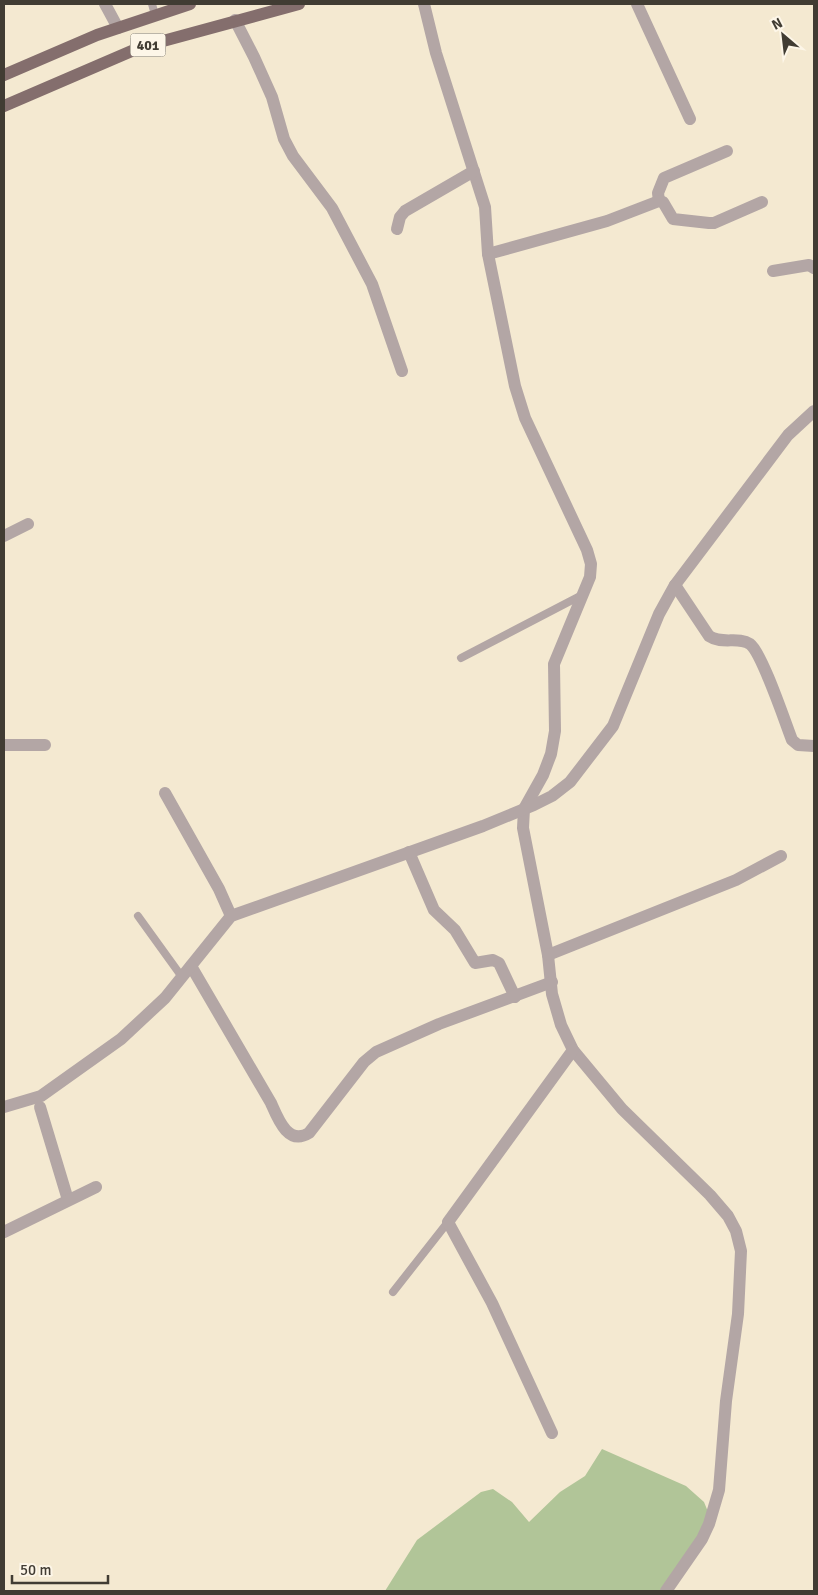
<svg xmlns="http://www.w3.org/2000/svg" width="818" height="1595" font-family="Signika,sans-serif">
	<style>
		.green { fill: #b1c598 }
		.lines { fill: none; stroke-linecap: round; stroke-linejoin: round }
		.service { stroke: #b3a6a5; stroke-width: 8 }
		.minor { stroke: #b3a6a5; stroke-width: 12 }
		.primary { stroke: #846e6d; stroke-width: 12 }
		.labels { text-anchor: middle; dominant-baseline: central; stroke-width: 4; stroke-linejoin: round; paint-order: stroke }
		.shield { fill: #fdf6e8; stroke: #797469; stroke-width: 1 }
		.shield-label { font-size: 14px; font-weight: bold; fill: #413c33 }
	</style>
	<rect width="100%" height="100%" fill="#f4e9d1"/>
	<polygon class="green" points="602,1449 686,1486 704,1502 711,1519 660,1591 385,1591 417,1540 481,1492 493,1489 512,1502 529,1522 560,1492 585,1476"/>
	<g class="lines">
		<g class="service">
			<polyline points="152,4 155,15"/>
			<polyline points="461,658 582,595"/>
			<polyline points="138,916 182,977"/>
			<polyline points="393,1292 448,1222"/>
		</g>
		<g class="minor">
			<polyline points="105,4 118,28"/>
			<polyline points="424,4 436,53 485,207 488,254 515,386 525,418 587,550 591,564 590,577 554,664 555,731 551,754 543,775 524,809 523,828 548,955 552,994 561,1025 573,1050 622,1109 710,1195 728,1216 736,1231 741,1251 738,1314 726,1401 719,1490 709,1524 702,1539 666,1591"/>
			<polyline points="637,4 690,119"/>
			<polyline points="235,20 254,57 272,97 284,139 293,156 332,208 372,284 402,371"/>
			<polyline points="659,201 658,193 664,178 727,151"/>
			<polyline points="397,229 400,217 405,211 474,171"/>
			<polyline points="488,254 607,221 659,201 663,202 673,219 709,223 714,223 762,202"/>
			<polyline points="773,271 809,265 814,268"/>
			<polyline points="4,536 28,524"/>
			<path d="M 675,585 L 709,636 C 722,645 738,636 750,644 C 762,653 785,722 792,740 L 798,745 L 814,746"/>
			<polyline points="4,745 45,745"/>
			<polyline points="165,793 219,889 231,916"/>
			<polyline points="409,852 434,910 455,930 475,963 493,960 499,963 515,997"/>
			<polyline points="548,955 736,880 781,856"/>
			<path d="M 191,966 L 271,1103 C 278,1119 288,1146 309,1133 L 364,1062 L 376,1052 L 439,1024 L 552,982"/>
			<polyline points="4,1107 41,1096 121,1039 165,998 231,916 483,826 534,805 552,796 570,782 613,726 659,614 675,585 788,435 814,411"/>
			<polyline points="40,1107 68,1200"/>
			<polyline points="4,1232 96,1187"/>
			<polyline points="552,1433 492,1303 448,1222 573,1050"/>
		</g>
		<g class="primary">
			<polyline points="4,75 97,35 190,4"/>
			<polyline points="4,106 141,47 299,4"/>
		</g>
	</g>
	<g class="labels">
		<rect class="shield" x="130.5" y="33.5" width="35" height="23" rx="4"/>
		<g class="shield-label">
			<text x="148" y="45">401</text>
		</g>
	</g>
	<rect width="818" height="1595" fill="none" stroke="#413c33" stroke-width="10"/>
	<g transform="translate(783 35) rotate(332)" stroke="#fdf6e8" stroke-width="4" paint-order="stroke">
	<path d="M0-4L9 19L0 12L-9 19Z" fill="#413c33"/>
	<text y="-8" font-size="14" font-weight="bold" text-anchor="middle" fill="#413c33">N</text>
	</g>
	<path d="M12 1575v8h96v-8" fill="none" stroke="#413c33" stroke-width="2.5"/>
	<text x="20" y="1575" font-size="15" fill="#413c33" stroke="#fdf6e8" stroke-width="4" paint-order="stroke">50 m</text>
</svg>
